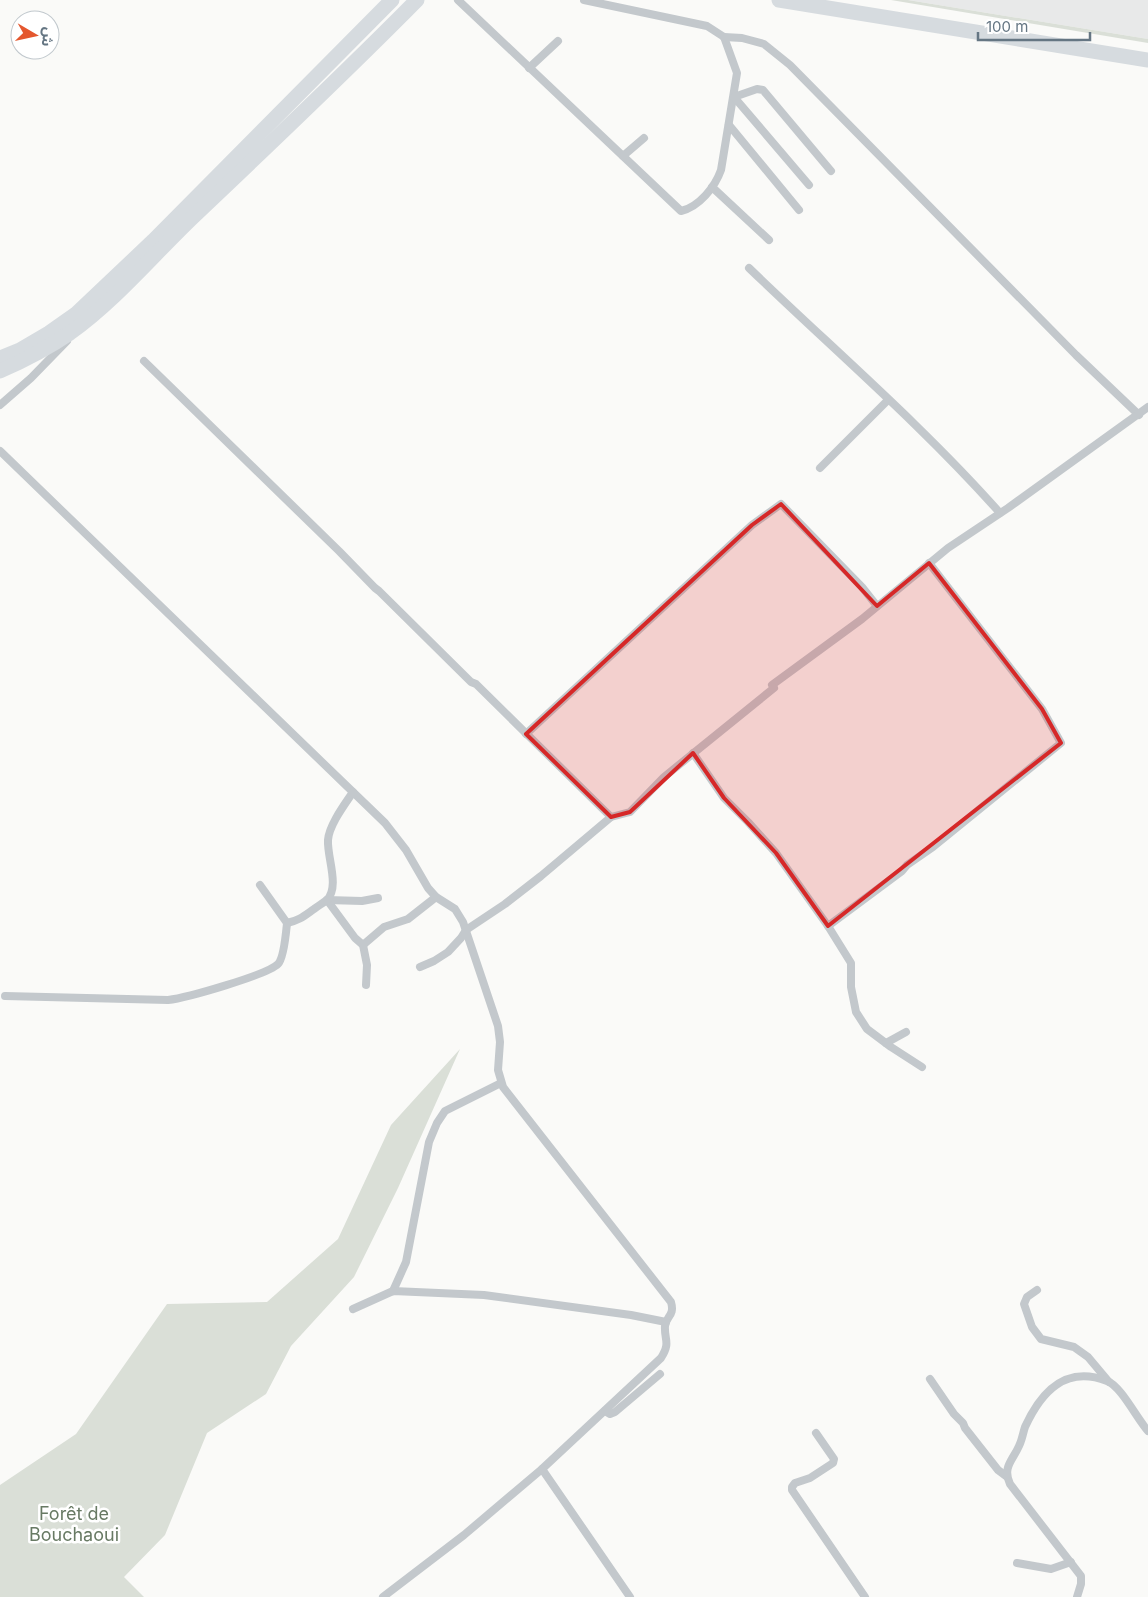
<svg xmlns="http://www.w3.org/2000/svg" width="1148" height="1597" font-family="Inter,'Noto Sans Arabic',sans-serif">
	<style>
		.built { fill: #e8e9e9 }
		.green { fill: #dadfd7 }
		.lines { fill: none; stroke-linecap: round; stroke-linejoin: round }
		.street { stroke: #c3c8cc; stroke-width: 8 }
		.highway { stroke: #d6dbdf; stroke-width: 15 }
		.marked { fill: #d62828; fill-opacity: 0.2; stroke: #d62828; stroke-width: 4; stroke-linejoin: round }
		.labels { text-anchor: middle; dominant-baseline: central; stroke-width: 5; stroke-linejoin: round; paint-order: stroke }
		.park-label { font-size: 18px; fill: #687a64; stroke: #fff }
	</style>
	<rect width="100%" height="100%" fill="#fafaf8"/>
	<polygon class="built" points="908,0 1148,0 1148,39"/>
	<g class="green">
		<polygon points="891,0 908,0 1148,39 1148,43"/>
		<polygon points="460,1049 398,1188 354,1277 291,1346 266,1394 207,1433 165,1535 124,1577 144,1597 0,1597 0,1485 76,1434 167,1304 267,1302 338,1239 391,1125"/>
	</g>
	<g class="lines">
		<g class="street">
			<path d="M 458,0 L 681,211 C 699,207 715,187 721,170 L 737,73 L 724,37 L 707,26 L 584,0"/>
			<polyline points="724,37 742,38 764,44 790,65 1076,355 1139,415"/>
			<polyline points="529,68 558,41"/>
			<polyline points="729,125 799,210"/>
			<polyline points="623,156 644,138"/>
			<polyline points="809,185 734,97 757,89 763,90 831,171"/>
			<polyline points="712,187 769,240"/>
			<path d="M 749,268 C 833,349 923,426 1000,513"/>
			<polyline points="144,361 339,551 375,588 379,591 471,682 476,684 611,817"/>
			<polyline points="0,405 31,378 67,341"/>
			<path d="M 0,451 L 385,823 L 406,850 L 428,888 L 436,897 L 455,909 L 463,922 L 498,1026 L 500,1042 L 498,1070 L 503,1087 L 671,1302 C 675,1316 666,1316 665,1326 C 664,1340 671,1342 661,1358 L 542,1469 L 464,1535 L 383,1597"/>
			<polyline points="820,468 888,400"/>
			<polyline points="772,685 862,619 948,548 1008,508 1148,407"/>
			<polyline points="526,734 752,525 781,504 862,587 877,606"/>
			<polyline points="693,753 724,798 748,822 776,853 828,926 851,963 851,987 856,1012 867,1029 891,1047 922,1067"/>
			<polyline points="327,900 355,938 363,945 367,965 366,985"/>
			<polyline points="327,900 362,901 378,898"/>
			<path d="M 287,923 C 300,920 304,916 314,909 C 318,906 323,903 327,900 C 340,886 327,858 328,840 C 329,825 345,804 353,792"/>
			<polyline points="828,926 902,871 907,865 933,847 1061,743 1042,709 929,563"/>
			<polyline points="363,945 384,927 408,919 436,897"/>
			<polyline points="420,967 434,961 448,952 461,938 466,930 505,904 541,876 611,817 630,812 664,777 774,688"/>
			<path d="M 5,996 L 168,1000 C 186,998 267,975 278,964 C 284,958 286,933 287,923 L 260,885"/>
			<polyline points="886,1043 906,1032"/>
			<polyline points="1037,1290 1027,1297 1024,1304 1032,1327 1041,1339 1074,1347 1088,1357 1109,1382"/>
			<polyline points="393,1291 406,1262 429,1142 437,1123 445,1111 501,1083"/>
			<polyline points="353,1309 393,1291 484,1295 631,1315 666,1322"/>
			<polyline points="930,1379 954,1414 963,1423 965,1428 998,1470 1006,1476"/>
			<polyline points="605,1411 610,1414 615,1412 660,1374"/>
			<polyline points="816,1433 834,1459 833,1463 810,1478 795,1483 792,1487 792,1490 865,1597"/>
			<polyline points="542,1469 630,1597"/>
			<polyline points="1017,1563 1051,1569 1071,1562"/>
			<path d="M 1077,1597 L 1081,1584 L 1081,1576 L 1010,1484 C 1002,1467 1013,1460 1019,1446 C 1022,1440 1023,1433 1025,1427 C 1041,1392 1065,1365 1107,1381 C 1121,1386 1137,1419 1148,1431"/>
		</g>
		<g class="highway">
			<polyline points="779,0 1148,60"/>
			<polyline points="0,358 20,350 49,333 76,314 153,241 392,0"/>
			<path d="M 0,371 C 25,360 48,348 70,333 C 116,300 153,255 194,216 C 269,145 344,74 417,0"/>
		</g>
	</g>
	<path class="marked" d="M 781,504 L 877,606 L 929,563 L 1042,709 L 1061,743 L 828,926 L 776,853 L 724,798 L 693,753 L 630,812 L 611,817 L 526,734 L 752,525 Z"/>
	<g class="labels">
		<g class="park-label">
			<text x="74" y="1513">Forêt de<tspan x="74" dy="21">Bouchaoui</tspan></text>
		</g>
	</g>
	<g transform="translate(35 35) rotate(99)"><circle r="24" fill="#ffffff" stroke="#c1c8cd"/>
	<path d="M0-4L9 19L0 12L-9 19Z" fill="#e4572e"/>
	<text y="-8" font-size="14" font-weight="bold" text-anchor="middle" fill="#657683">ش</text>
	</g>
	<path d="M978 32v8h112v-8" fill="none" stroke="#657683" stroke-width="2.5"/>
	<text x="986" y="32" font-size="15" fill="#657683" stroke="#ffffff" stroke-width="4" paint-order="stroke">100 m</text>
</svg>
